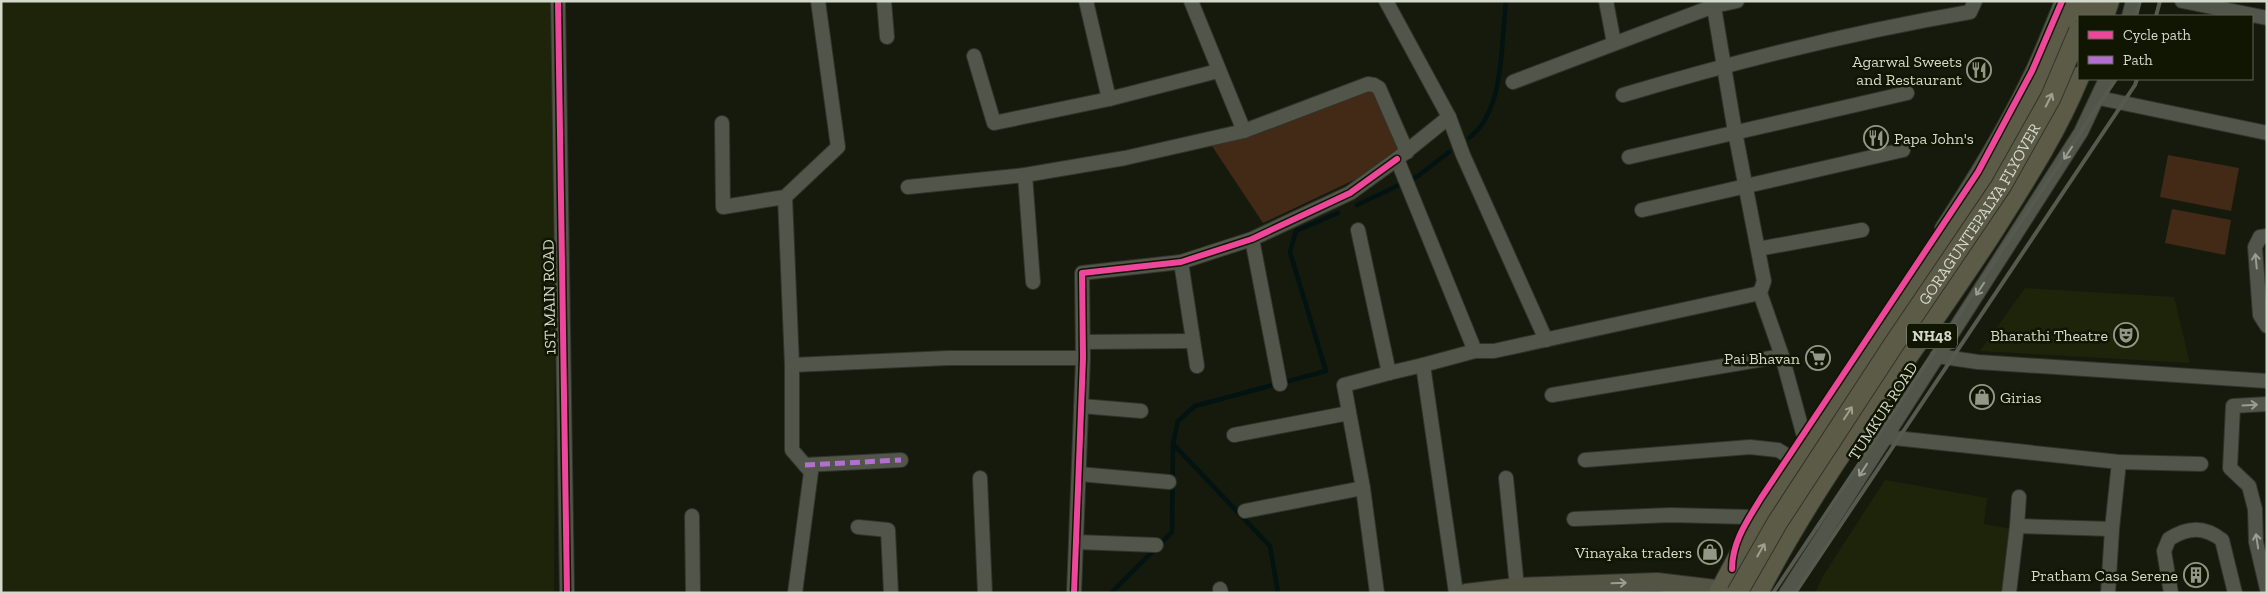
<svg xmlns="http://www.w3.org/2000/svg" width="2268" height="594" font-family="'Zilla Slab',serif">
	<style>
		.built { fill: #1d2409 }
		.green { fill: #422a16 }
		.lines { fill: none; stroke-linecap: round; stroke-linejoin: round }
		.stream { stroke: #021311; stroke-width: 4.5 }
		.minor-casing { stroke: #31342b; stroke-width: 16 }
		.major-casing { stroke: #31342b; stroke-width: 20 }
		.highway-casing { stroke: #31342b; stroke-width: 22 }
		.minor { stroke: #51554a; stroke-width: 14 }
		.major { stroke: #535444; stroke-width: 18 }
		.highway { stroke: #5c5b48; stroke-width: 20 }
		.rail { stroke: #56594e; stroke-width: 4 }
		.highway-bridge-casing { stroke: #31342b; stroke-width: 22; stroke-linecap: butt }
		.highway-bridge { stroke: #5c5b48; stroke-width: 20 }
		.quiet { stroke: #b36fd0; stroke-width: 5; stroke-dasharray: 10 5; stroke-linecap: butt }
		.cycleway-casing { stroke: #101602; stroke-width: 9 }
		.cycleway { stroke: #ed469a; stroke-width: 6 }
		.oneway { stroke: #9ea190 }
		.oneway2 { stroke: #999e91 }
		.oneway3 { stroke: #9a9e8e }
		.labels { text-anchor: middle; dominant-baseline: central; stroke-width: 5; stroke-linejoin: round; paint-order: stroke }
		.shield { fill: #101602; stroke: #999f8f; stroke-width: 1 }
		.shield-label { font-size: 15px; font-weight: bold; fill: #d4dacb }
		.poi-label { font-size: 16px; fill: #d4dacb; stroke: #101602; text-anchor: end }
		.street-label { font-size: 16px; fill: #d4dacb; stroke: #101602 }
	</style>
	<rect width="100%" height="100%" fill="#161a0d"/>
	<g class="built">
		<polygon points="1,1 556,1 554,593 1,593"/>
		<polygon points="2025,288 2174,297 2190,363 1980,351"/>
		<polygon points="1885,480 1987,498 1984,524 2012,529 2004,593 1815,593 1823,576"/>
	</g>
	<g class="green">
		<polygon points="1381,83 1411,153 1263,223 1212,146 1248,136"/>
		<polygon points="2168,155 2239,168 2231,211 2160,197"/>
		<polygon points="2172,209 2231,220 2225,255 2165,243"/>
	</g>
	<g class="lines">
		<g class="stream">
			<path d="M 1469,138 C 1505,111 1501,43 1506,1"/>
			<polyline points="1357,205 1418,176 1449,152"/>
			<polyline points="1173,444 1270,546 1278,593"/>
			<polyline points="1111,593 1172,532 1173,444 1178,421 1195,406 1326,371 1290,252 1296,231 1338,213"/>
		</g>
		<defs>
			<g id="minor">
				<polyline points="558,1 567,593"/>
				<polyline points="884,1 887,37"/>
				<polyline points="1086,1 1109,99"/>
				<polyline points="1386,1 1449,117 1463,155 1546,340"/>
				<polyline points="1606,1 1614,43"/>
				<polyline points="1713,1 1735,132 1764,281 1760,293 1782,356 1803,433"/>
				<polyline points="2182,1 2267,18"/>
				<polyline points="2129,16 2133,1"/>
				<polyline points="974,56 994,123 1109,99 1218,71"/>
				<polyline points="1513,82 1714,6 1737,1"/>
				<path d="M 1623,95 C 1737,61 1853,32 1970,12 L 1975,1"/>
				<polyline points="2099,98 2267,133"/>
				<polyline points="1449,117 1397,159 1475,351"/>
				<polyline points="722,123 723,207 785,197 838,147 818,1"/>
				<polyline points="1244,131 1368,84 1374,85 1379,88 1407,152"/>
				<polyline points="1629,157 1907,93"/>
				<polyline points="1025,175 1033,282"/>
				<polyline points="908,187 1025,175 1125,158 1244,131 1191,1"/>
				<polyline points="785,197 792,365"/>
				<polyline points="1642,210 1903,150"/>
				<path d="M 1942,228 C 1975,177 2006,127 2032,72 C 2043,49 2052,25 2062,1"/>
				<polyline points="1358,230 1389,373 1344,385 1363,488 1377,593"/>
				<polyline points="2267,236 2260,237 2255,247 2260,315 2267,326"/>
				<polyline points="1252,239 1280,384"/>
				<polyline points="1758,249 1862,230"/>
				<polyline points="1181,262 1197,366"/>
				<polyline points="1083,342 1193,341"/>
				<polyline points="1937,356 1978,362 2267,381"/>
				<polyline points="1389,373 1423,365"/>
				<polyline points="1552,395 1782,356"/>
				<polyline points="2267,404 2233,406 2230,468 2249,486 2255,509 2256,542 2267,589"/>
				<polyline points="1081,406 1141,411"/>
				<polyline points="1234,435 1349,413"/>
				<polyline points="1867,435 2119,462 2112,529 2108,593"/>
				<polyline points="1585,460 1750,447 1778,450 1788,456"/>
				<polyline points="2119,462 2201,464"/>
				<polyline points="805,465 901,460"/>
				<polyline points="1079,474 1169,482"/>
				<polyline points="980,478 985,593"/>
				<polyline points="1506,478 1517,587"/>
				<polyline points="1245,511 1363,488"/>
				<polyline points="692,516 693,593"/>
				<polyline points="1574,519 1670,515 1750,517"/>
				<polyline points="2017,526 2019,497"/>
				<polyline points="858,527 888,530 891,593"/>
				<polyline points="1076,542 1156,545"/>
				<polyline points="1220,589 1221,593"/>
				<polyline points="795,593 811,472 792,450 792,365 948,358 1083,358"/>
				<polyline points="1074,593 1083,358 1082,273 1181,262 1252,239 1350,193 1397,159"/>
				<polyline points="1456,593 1423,365 1475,351 1494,351 1760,293"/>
				<polyline points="1786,593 2081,132 2106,79"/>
				<polyline points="2009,593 2017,526 2112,529"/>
				<path d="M 2171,593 L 2164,551 L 2169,539 C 2188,527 2204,526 2222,540 L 2235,593"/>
			</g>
			<polyline id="major" points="1466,593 1517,587 1657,582 1732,591"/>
			<g id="highway">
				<polyline points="2085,16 2090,1"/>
				<polyline points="2104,16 2109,1"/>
				<polyline points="1719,593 1751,533 1777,490 1828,411 1975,196 2012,135 2037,88 2056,45 2073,1"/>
				<path d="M 1758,593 C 1824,464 1917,350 1995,228 C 2026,179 2057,131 2079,77"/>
			</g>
		</defs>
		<use href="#minor" class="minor-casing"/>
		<use href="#major" class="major-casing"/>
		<use href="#highway" class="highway-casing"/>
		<use href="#minor" class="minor"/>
		<use href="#major" class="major"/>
		<use href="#highway" class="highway"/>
		<g class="rail">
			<polyline points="2136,16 2140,1"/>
			<polyline points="2156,16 2160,1"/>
			<polyline points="1773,593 2116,79"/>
			<polyline points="1795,593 2135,85 2137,79"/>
		</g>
		<defs>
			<g id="highway-bridge">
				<path id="s1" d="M 1737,593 L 1777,523 L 1894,344 L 2001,186 L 2051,97 L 2079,31"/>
			</g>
		</defs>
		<use href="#highway-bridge" class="highway-bridge-casing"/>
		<use href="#highway-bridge" class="highway-bridge"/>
		<polyline class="quiet" points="805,465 901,460"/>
		<defs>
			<g id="cycleway">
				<polyline points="558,1 567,593"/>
				<path d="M 1732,569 C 1732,542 1747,521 1761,498 L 1978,172 L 2032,71 L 2062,1"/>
				<polyline points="1074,593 1083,358 1082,273 1181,262 1252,239 1350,193 1397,159"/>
			</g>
		</defs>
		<use href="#cycleway" class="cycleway-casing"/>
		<use href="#cycleway" class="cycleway"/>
	</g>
	<defs><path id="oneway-shaft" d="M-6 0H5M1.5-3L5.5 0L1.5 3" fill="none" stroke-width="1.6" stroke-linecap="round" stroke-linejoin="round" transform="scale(1.25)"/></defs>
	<g class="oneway">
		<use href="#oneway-shaft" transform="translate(2049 100) rotate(-63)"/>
		<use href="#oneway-shaft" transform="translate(1848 413) rotate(-57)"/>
		<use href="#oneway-shaft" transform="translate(1761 550) rotate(-60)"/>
	</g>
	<g class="oneway2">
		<use href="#oneway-shaft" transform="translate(2068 153) rotate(123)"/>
		<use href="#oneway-shaft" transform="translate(2256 261) rotate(-96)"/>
		<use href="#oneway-shaft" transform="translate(1980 289) rotate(123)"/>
		<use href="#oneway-shaft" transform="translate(2250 405) rotate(-3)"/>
		<use href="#oneway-shaft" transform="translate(1863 470) rotate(123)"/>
		<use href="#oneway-shaft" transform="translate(2257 541) rotate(-99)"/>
	</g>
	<use class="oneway3" href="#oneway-shaft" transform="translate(1619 583) rotate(-2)"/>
	<defs>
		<symbol id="restaurant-ring" viewBox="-11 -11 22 22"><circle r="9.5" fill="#101602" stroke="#929788" stroke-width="1.5"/><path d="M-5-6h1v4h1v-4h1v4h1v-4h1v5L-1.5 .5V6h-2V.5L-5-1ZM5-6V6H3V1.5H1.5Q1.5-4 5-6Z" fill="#929788"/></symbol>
		<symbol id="theatre-ring" viewBox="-11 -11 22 22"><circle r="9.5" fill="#101602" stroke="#929788" stroke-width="1.5"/><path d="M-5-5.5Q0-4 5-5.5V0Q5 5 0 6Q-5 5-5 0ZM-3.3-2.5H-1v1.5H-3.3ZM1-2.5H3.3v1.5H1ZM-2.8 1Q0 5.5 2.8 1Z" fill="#929788"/></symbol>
		<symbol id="supermarket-ring" viewBox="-11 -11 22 22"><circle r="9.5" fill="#101602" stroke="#929788" stroke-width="1.5"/><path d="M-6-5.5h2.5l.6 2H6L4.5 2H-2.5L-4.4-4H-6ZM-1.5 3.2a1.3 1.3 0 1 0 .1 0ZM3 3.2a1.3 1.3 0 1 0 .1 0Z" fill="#929788"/></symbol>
		<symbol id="shop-ring" viewBox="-11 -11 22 22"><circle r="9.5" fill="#101602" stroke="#929788" stroke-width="1.5"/><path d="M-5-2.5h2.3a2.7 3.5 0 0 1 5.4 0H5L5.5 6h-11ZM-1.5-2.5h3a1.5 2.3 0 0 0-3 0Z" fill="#929788"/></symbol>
		<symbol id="building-ring" viewBox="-11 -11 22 22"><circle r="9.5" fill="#101602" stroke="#929788" stroke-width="1.5"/><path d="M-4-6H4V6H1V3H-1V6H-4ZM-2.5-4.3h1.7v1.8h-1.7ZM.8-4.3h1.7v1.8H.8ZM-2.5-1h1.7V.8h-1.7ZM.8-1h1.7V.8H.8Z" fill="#929788"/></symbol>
	</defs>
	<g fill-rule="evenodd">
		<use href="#restaurant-ring" x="1965" y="56" width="28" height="28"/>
		<use href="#restaurant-ring" x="1862" y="124" width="28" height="28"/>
		<use href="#theatre-ring" x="2112" y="321" width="28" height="28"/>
		<use href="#supermarket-ring" x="1804" y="344" width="28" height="28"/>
		<use href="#shop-ring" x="1968" y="383" width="28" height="28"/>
		<use href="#shop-ring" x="1696" y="538" width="28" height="28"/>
		<use href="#building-ring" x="2182" y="561" width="28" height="28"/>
	</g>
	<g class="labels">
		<rect class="shield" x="1907" y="323.5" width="50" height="25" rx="4"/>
		<g class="shield-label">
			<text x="1932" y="336">NH48</text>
		</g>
		<g class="poi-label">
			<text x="1962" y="61">Agarwal Sweets<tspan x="1962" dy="18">and Restaurant</tspan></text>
			<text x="1894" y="138" text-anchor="start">Papa John's</text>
			<text x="2108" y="335">Bharathi Theatre</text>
			<text x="1800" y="358">Pai Bhavan</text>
			<text x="2000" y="397" text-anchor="start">Girias</text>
			<text x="1692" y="552">Vinayaka traders</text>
			<text x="2178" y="575">Pratham Casa Serene</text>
		</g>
		<g class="street-label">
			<text stroke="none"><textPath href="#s1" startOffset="450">GORAGUNTEPALYA FLYOVER</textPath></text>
			<text transform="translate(549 297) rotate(-91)">1ST MAIN ROAD</text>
			<text transform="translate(1883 411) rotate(-57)">TUMKUR ROAD</text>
		</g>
	</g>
	<rect width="2268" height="594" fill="none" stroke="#d4dacb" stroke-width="5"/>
	<rect x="2078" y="15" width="175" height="65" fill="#101602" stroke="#5e6452"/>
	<rect x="2088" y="31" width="25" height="8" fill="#ed469a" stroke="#5e6452"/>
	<text x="2123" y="40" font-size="15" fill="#d4dacb">Cycle path</text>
	<rect x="2088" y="56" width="25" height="8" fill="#b36fd0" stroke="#5e6452"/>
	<text x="2123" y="65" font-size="15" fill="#d4dacb">Path</text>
</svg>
